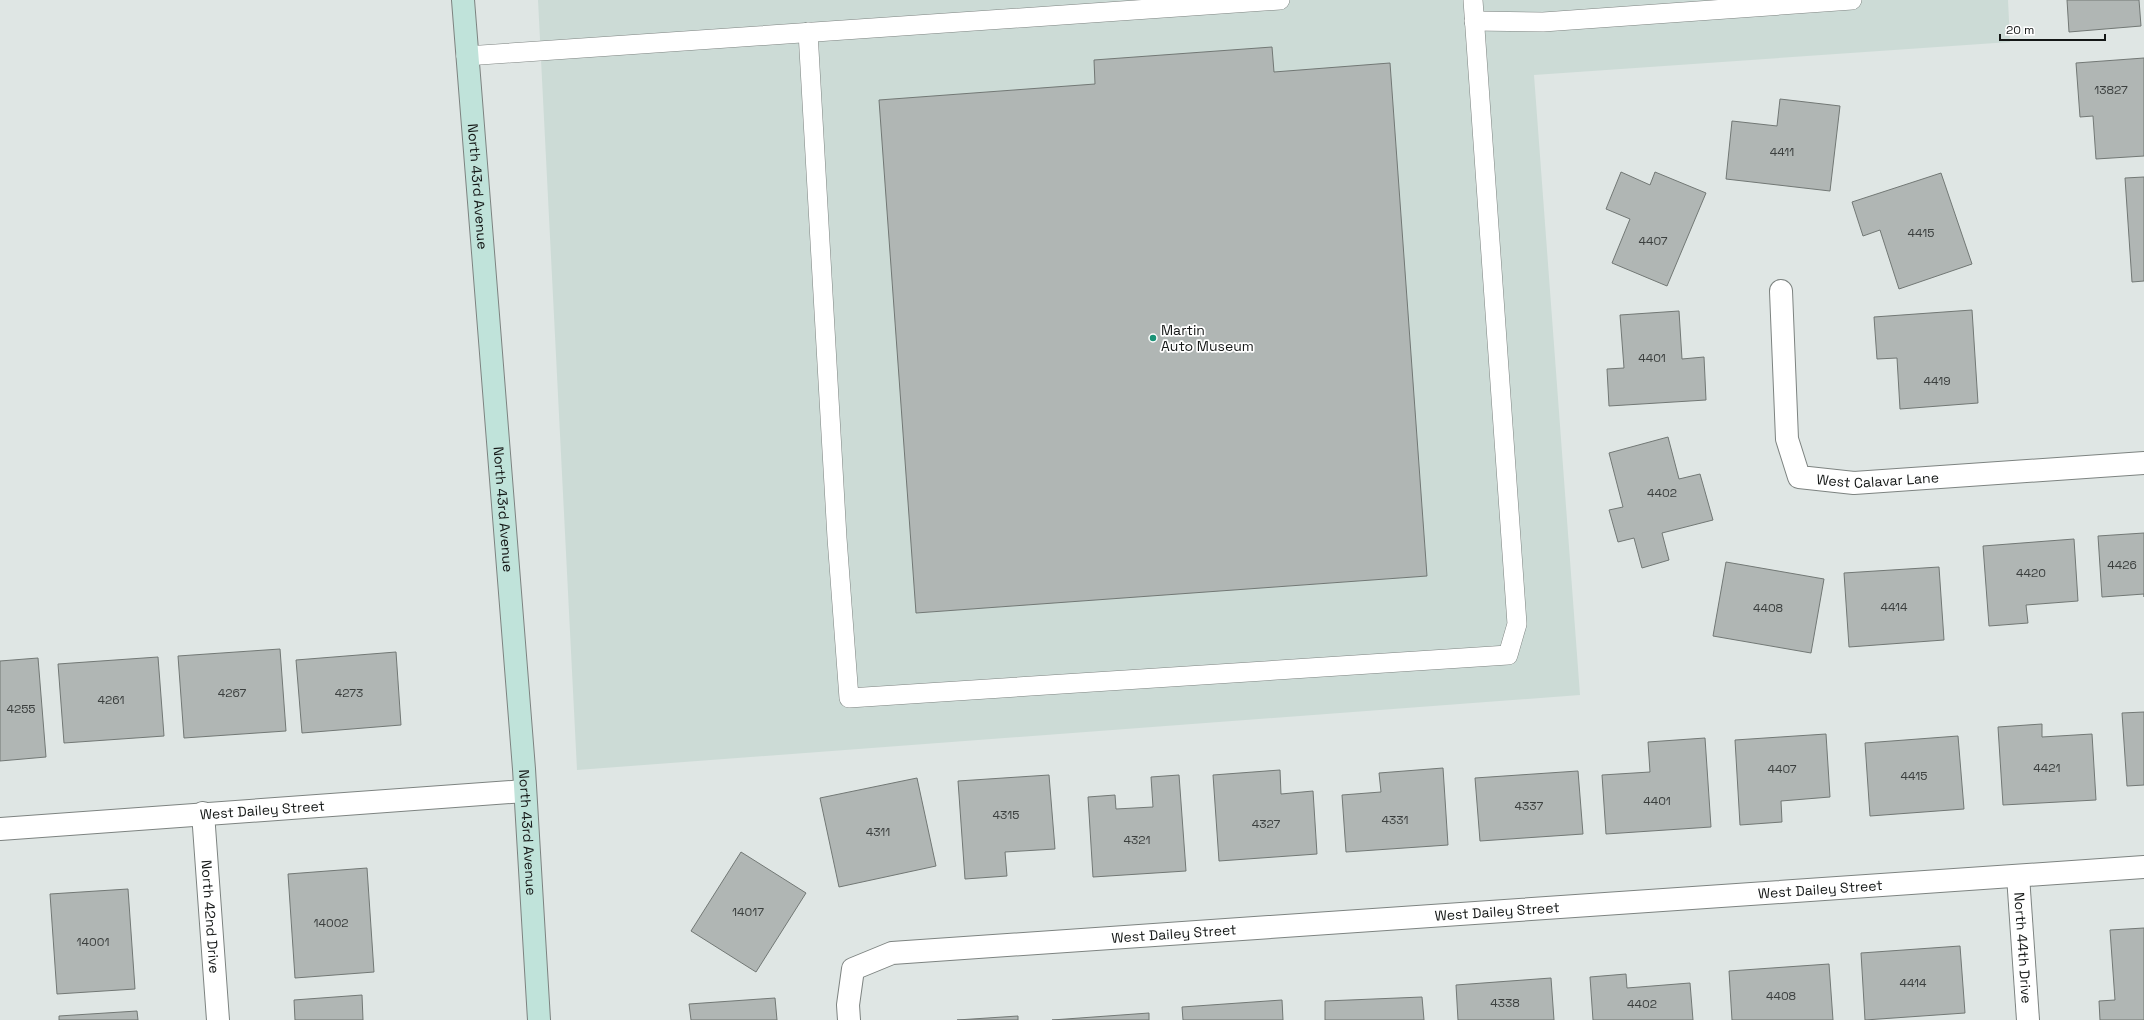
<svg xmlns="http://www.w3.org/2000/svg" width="2144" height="1020" font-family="'Space Grotesk',sans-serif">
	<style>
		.built { fill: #ccdbd6 }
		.building { fill: #b0b6b4; stroke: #727875 }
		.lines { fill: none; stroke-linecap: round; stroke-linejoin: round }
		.service-casing { stroke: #7d8380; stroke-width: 20 }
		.minor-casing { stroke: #7d8380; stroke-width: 24 }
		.secondary-casing { stroke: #7d8380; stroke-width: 24 }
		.service { stroke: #fff; stroke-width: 19 }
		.minor { stroke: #fff; stroke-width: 22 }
		.secondary { stroke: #c0e3da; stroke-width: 22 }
		.poi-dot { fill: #1b9377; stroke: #fff; stroke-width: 1.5 }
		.labels { text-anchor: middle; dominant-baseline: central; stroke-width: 3.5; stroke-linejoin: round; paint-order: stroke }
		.number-label { font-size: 12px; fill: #3b3f3e }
		.street-label { font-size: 14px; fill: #141716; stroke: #fff }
		.poi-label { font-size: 14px; fill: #141716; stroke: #fff; text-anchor: start }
	</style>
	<rect width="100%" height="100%" fill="#dfe6e4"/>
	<polygon class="built" points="538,0 2008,0 2010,42 1534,75 1580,695 577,770"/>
	<g class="building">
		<polygon points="2067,0 2139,0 2141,26 2069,32"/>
		<polygon points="1272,47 1274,72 1390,63 1427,576 916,613 879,100 1095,84 1094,60"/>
		<polygon points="2144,58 2144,156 2096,159 2093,116 2080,117 2076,63"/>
		<polygon points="1780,99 1840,106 1830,191 1726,179 1732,121 1777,126"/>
		<polygon points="1621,172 1650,185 1655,172 1706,193 1667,286 1612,263 1630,219 1606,209"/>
		<polygon points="1941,173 1972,264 1899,289 1880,230 1863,236 1852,202"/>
		<polygon points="2144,177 2144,281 2132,282 2125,178"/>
		<polygon points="1972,310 1978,403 1900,409 1897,358 1877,359 1874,317"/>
		<polygon points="1679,311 1682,359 1704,357 1706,400 1609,406 1607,369 1624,368 1620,315"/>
		<polygon points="1668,437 1679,479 1700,474 1713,520 1662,533 1669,560 1642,568 1634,538 1618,542 1609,510 1623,507 1609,453"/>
		<polygon points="2144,533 2144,597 2144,594 2102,597 2098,536"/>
		<polygon points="2074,539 2078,601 2026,605 2028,623 1989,626 1983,546"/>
		<polygon points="1726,562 1824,579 1811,653 1713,636"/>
		<polygon points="1939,567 1944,640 1849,647 1844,573"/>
		<polygon points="280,649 286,731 184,738 178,656"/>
		<polygon points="396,652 401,725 302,733 296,660"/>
		<polygon points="158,657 164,736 64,743 58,664"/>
		<polygon points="38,658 46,757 0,761 0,661"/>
		<polygon points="2144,712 2144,785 2127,786 2122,713"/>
		<polygon points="2042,724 2042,737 2092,734 2096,800 2003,805 1998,727"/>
		<polygon points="1826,734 1830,797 1781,801 1782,822 1740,825 1735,740"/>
		<polygon points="1958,736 1964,809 1870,816 1865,743"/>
		<polygon points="1705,738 1711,827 1606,834 1602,775 1650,772 1648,742"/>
		<polygon points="1443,768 1448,845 1346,852 1342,795 1381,792 1379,773"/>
		<polygon points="1280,770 1281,794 1313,791 1317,854 1219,861 1213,775"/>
		<polygon points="1578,771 1583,834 1480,841 1475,778"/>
		<polygon points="1049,775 1055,849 1005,852 1007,876 965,879 958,781"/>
		<polygon points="1179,775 1186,871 1093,877 1088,797 1115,795 1116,809 1153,807 1151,777"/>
		<polygon points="917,778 936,866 839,887 820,798"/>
		<polygon points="741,852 806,893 756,972 691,931"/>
		<polygon points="367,868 374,972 295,978 288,874"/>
		<polygon points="128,889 135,989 57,994 50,894"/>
		<polygon points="2144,928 2144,1020 2100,1020 2099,1001 2115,1000 2110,930"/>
		<polygon points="1960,946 1965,1013 1865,1020 1861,953"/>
		<polygon points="1829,964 1833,1020 1732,1020 1729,971"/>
		<polygon points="1626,974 1627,988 1690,983 1693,1020 1593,1020 1590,977"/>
		<polygon points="1551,978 1554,1020 1458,1020 1456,985"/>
		<polygon points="362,995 363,1020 295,1020 294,1000"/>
		<polygon points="1422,997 1424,1020 1325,1020 1325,1001"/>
		<polygon points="775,998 777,1020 691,1020 689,1004"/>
		<polygon points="1282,1000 1283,1020 1183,1020 1182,1007"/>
		<polygon points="137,1011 138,1020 59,1020 59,1016"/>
		<polygon points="1149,1013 1149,1020 1052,1020"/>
		<polygon points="1018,1016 1018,1020 957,1020"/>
	</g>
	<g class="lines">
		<defs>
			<g id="service">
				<polyline points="1474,21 1543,22 1852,0"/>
				<polyline points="808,32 837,538 849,698 1508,655 1517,624 1473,0"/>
				<polyline points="466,56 1280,0"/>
			</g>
			<g id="minor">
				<path id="s1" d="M 1781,291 L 1787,439 L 1799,477 L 1854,483 L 2144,463"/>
				<path id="s2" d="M 203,813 L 218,1020"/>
				<path id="s3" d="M 0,829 L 525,791"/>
				<path id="s4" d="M 2018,876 L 2028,1020"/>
				<path id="s5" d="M 849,1020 L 848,1005 L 853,969 L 892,953 L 2144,867"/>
			</g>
			<g id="secondary">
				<path id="s6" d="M 463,0 L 524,769 L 539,1020"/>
			</g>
		</defs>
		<use href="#service" class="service-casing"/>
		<use href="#minor" class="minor-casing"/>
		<use href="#secondary" class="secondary-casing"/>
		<use href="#service" class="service"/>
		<use href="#minor" class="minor"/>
		<use href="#secondary" class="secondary"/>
	</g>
	<circle class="poi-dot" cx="1153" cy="338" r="4"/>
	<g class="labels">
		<g class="number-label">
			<text x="2111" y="90">13827</text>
			<text x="1782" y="152">4411</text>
			<text x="1921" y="233">4415</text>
			<text x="1653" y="241">4407</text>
			<text x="1652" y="358">4401</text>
			<text x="1937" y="381">4419</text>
			<text x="1662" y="493">4402</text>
			<text x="2122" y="565">4426</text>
			<text x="2031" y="573">4420</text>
			<text x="1894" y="607">4414</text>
			<text x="1768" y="608">4408</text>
			<text x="232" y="693">4267</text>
			<text x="349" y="693">4273</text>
			<text x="111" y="700">4261</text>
			<text x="21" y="709">4255</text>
			<text x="2047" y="768">4421</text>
			<text x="1782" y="769">4407</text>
			<text x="1914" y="776">4415</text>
			<text x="1657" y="801">4401</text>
			<text x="1529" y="806">4337</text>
			<text x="1006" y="815">4315</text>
			<text x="1395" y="820">4331</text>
			<text x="1266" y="824">4327</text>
			<text x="878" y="832">4311</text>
			<text x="1137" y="840">4321</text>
			<text x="748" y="912">14017</text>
			<text x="331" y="923">14002</text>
			<text x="93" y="942">14001</text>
			<text x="1913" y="983">4414</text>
			<text x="1781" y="996">4408</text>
			<text x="1505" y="1003">4338</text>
			<text x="1642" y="1004">4402</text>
		</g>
		<g class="street-label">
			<text stroke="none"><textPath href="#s6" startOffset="187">North 43rd Avenue</textPath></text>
			<text stroke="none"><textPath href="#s1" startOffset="267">West Calavar Lane</textPath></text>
			<text stroke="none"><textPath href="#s6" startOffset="511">North 43rd Avenue</textPath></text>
			<text stroke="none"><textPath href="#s3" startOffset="263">West Dailey Street</textPath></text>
			<text stroke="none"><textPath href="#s6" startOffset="835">North 43rd Avenue</textPath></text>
			<text stroke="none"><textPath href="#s5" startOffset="1024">West Dailey Street</textPath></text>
			<text stroke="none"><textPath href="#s5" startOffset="700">West Dailey Street</textPath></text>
			<text stroke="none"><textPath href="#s2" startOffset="104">North 42nd Drive</textPath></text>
			<text stroke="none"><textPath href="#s5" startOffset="376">West Dailey Street</textPath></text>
			<text stroke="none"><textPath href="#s4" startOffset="72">North 44th Drive</textPath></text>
		</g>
		<g class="poi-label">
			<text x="1161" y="330">Martin<tspan x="1161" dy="16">Auto Museum</tspan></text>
		</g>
	</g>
	<path d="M2000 34v6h105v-6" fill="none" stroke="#141716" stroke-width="2"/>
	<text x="2006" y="34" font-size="12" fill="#141716" stroke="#ffffff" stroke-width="3" paint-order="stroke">20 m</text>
</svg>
